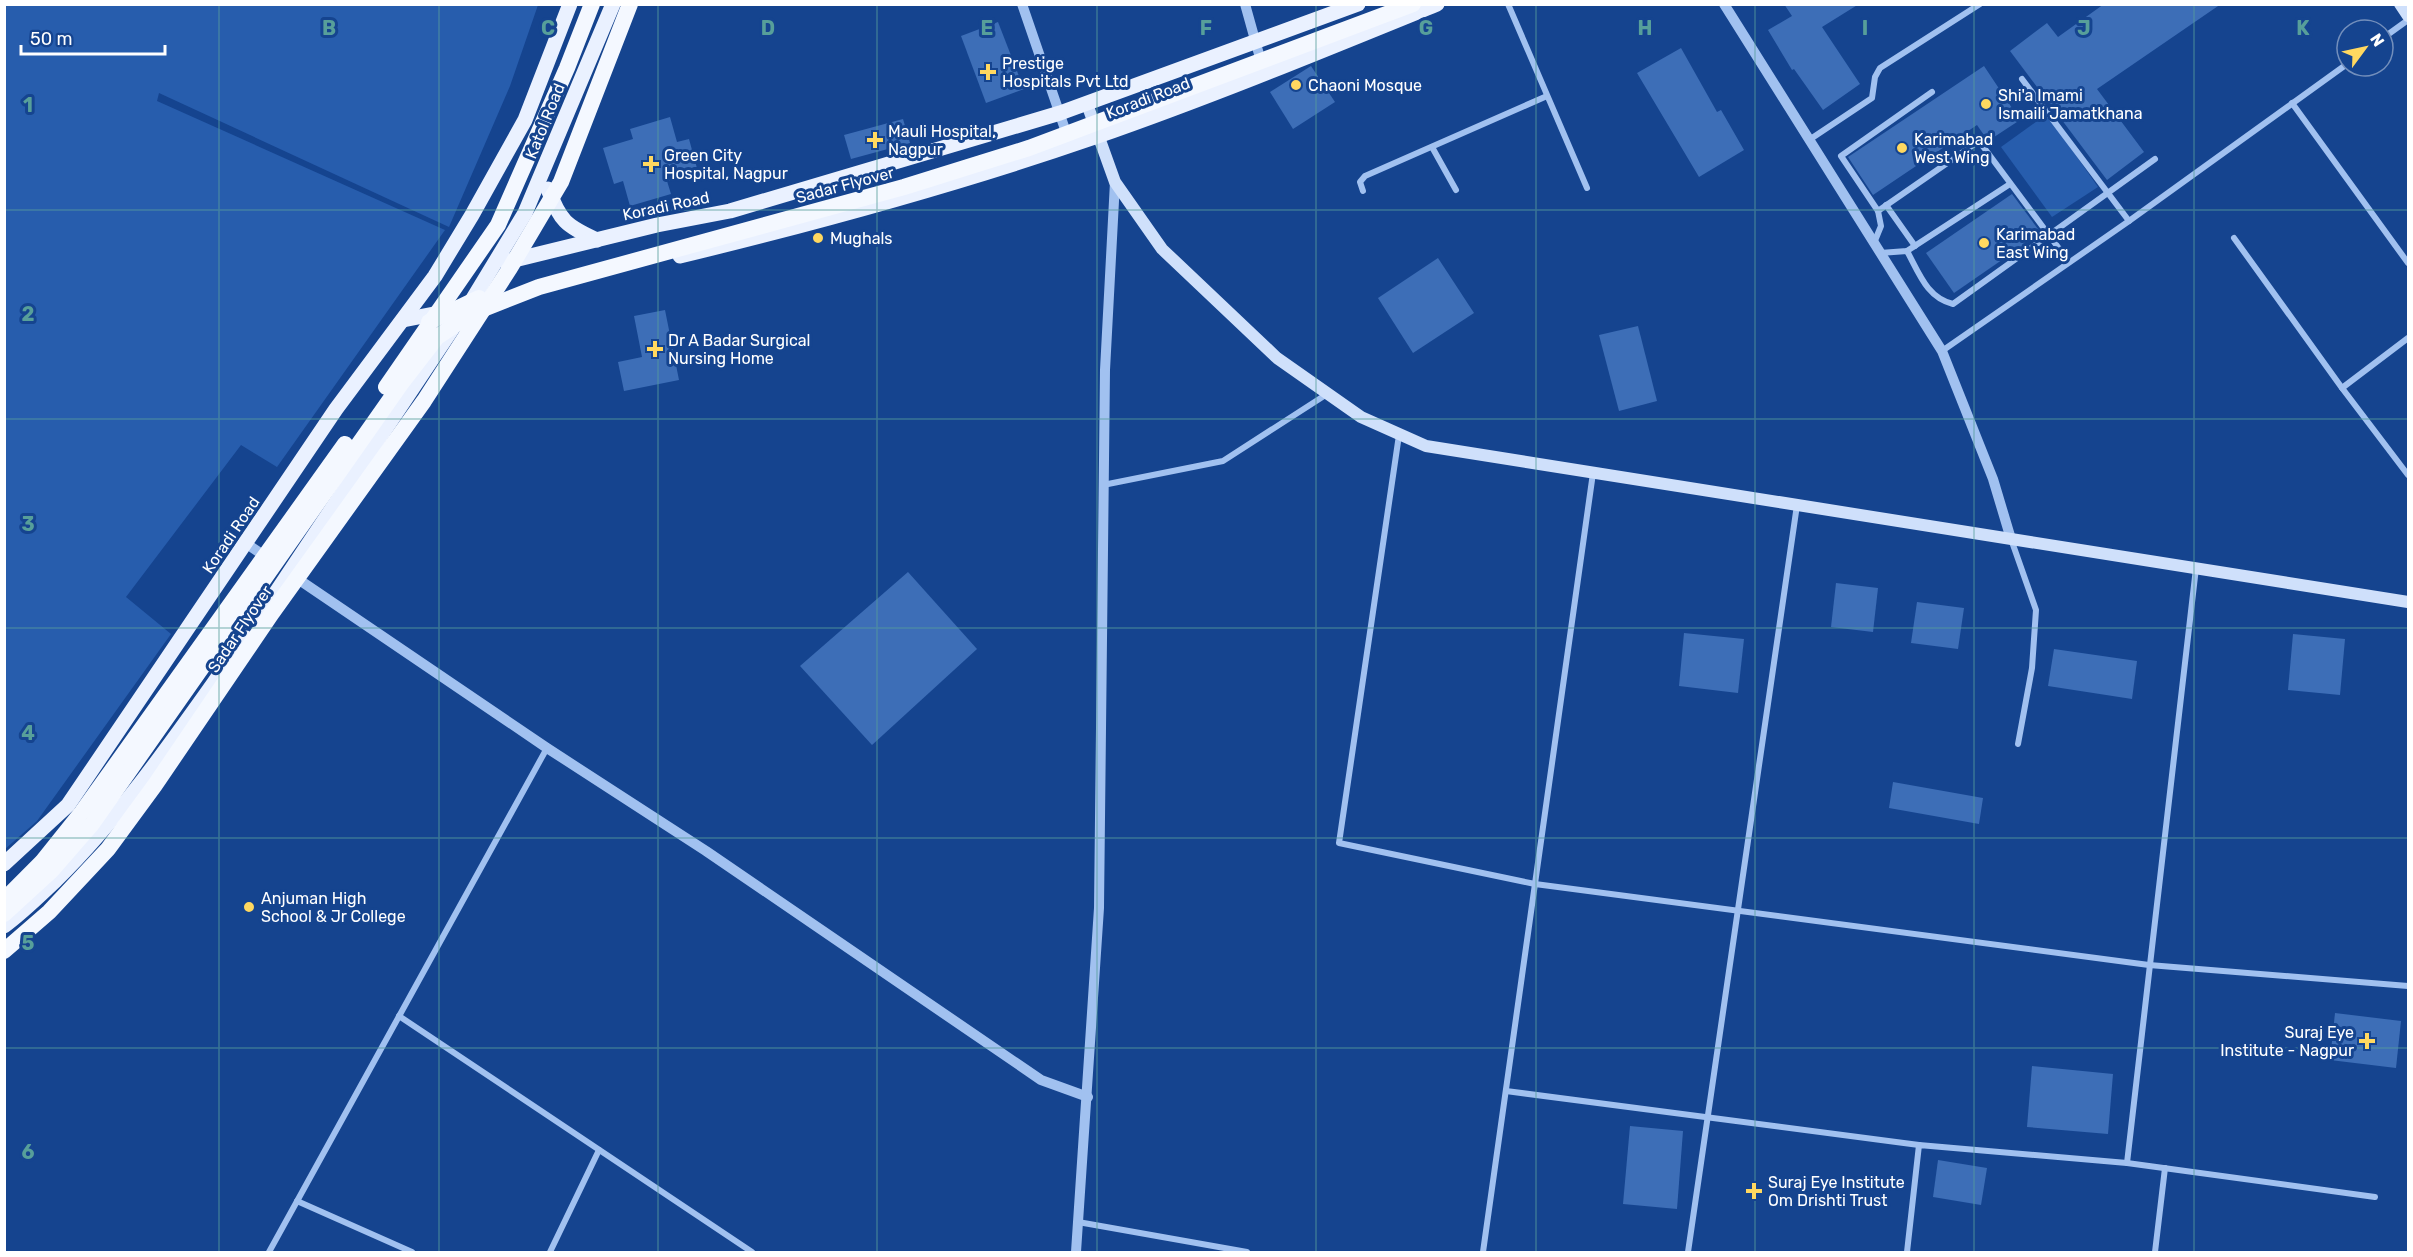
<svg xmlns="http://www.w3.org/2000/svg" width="2413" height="1257" font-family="Rubik,sans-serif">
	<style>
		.green { fill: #275dad }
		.building { fill: #3d6eb7 }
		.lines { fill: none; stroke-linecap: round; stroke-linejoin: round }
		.minor { stroke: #a1c1f0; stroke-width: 6 }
		.tertiary { stroke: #a1c1f0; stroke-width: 10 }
		.secondary { stroke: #cfe0fb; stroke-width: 12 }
		.primary { stroke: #eaf1ff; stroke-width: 15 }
		.trunk-bridge { stroke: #f4f8ff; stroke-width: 16 }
		.grid { fill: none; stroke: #579f9a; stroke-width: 1.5; stroke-opacity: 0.55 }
		.poi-dot { fill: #ffd860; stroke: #15448f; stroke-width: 2 }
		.labels { text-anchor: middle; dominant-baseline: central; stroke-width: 6; stroke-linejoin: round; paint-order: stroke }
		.poi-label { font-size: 16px; fill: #fff; stroke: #15448f; text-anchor: start }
		.street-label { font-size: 16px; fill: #fff; stroke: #15448f }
		.grid-label { font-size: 20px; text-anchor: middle; font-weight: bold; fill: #579f9a; stroke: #15448f; stroke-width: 6; stroke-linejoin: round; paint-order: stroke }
	</style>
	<rect width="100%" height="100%" fill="#15448f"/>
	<g class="green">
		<polygon points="5,4 538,5 510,86 449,227 159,93 157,101 445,230 277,467 241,445 126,597 171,634 37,821 5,849"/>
		<polygon points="2047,114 2098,187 2052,217 2001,147"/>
	</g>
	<g class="building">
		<polygon points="1784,4 1859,4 1822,27 1860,84 1823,110 1794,69 1792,70 1768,30 1792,16"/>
		<polygon points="2104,4 2221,4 2097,89 2144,152 2107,180 2010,51 2047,23 2058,37"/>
		<polygon points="998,22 1024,89 986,103 961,36"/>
		<polygon points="1681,48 1717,112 1721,110 1744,150 1699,177 1637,73"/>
		<polygon points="1311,66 1335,102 1293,129 1270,92"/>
		<polygon points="1984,66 2020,120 1988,141 1977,125 1873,195 1848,157"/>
		<polygon points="670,117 677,142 689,139 698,172 667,181 671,194 630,206 623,181 614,184 603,148 633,139 630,129"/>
		<polygon points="903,119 910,143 851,159 844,135"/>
		<polygon points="2012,194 2041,233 1954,293 1926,253"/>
		<polygon points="1438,258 1474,313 1413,353 1378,298"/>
		<polygon points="665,310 679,380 624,391 618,362 642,357 634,316"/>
		<polygon points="1638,326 1657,401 1619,411 1599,335"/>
		<polygon points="908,572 977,649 872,745 800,666"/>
		<polygon points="1836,583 1878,588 1873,632 1831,627"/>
		<polygon points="1917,602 1964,608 1958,649 1911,643"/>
		<polygon points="1684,633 1744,639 1738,693 1679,686"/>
		<polygon points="2293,634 2345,639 2340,695 2288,690"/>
		<polygon points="2054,649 2137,661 2132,699 2048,686"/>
		<polygon points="1893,782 1983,798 1979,824 1889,808"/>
		<polygon points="2335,1013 2401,1021 2396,1068 2330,1060"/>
		<polygon points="2032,1066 2113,1074 2108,1134 2027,1127"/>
		<polygon points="1630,1126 1683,1131 1677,1209 1623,1204"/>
		<polygon points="1938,1160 1987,1168 1981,1205 1933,1197"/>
	</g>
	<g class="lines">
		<g class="minor">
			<polyline points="1508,4 1587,188"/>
			<polyline points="2383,38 2408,20"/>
			<polyline points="2022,79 2129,221"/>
			<polyline points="1932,92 1841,156 1878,211 1979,141 2069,262"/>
			<polyline points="2292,103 2408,263"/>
			<polyline points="1809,140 1872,98 1875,77 1880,68 1980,4"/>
			<polyline points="1432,147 1456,190"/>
			<polyline points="1363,191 1360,182 1365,176 1547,96"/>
			<polyline points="1886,205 1915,246"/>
			<polyline points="2234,238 2342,388"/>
			<polyline points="1874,243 1881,226 1878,211"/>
			<path d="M 1907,251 C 1919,273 1927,298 1953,304 L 2155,159"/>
			<polyline points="1880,253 1907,251 2010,184"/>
			<polyline points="2408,338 2342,388 2408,475"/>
			<polyline points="1942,351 2129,221 2347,64"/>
			<polyline points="1399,435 1339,843 1535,884 2149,965 2408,986"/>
			<polyline points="1103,485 1223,461 1327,394"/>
			<polyline points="2011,539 2036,610 2032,668 2018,744"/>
			<polyline points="399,1016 752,1252"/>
			<polyline points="1506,1091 1919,1145"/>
			<polyline points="2127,1163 2375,1197"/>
			<polyline points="297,1201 412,1252"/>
			<polyline points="1078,1222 1247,1252"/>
			<polyline points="269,1252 547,748"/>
			<polyline points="550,1252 599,1150"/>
			<polyline points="1483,1252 1593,473"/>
			<polyline points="1688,1252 1797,505"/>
			<polyline points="1907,1252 1919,1145 2127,1163 2196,568"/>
			<polyline points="2155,1252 2165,1168"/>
		</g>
		<g class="tertiary">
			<polyline points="1022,4 1068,138"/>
			<polyline points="1245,4 1262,65"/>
			<polyline points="1724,4 1942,351 1993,479 2011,539"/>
			<polyline points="247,544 269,559"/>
			<polyline points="292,575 547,748 706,851 1041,1080 1088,1097"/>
			<polyline points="1076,1252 1099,908 1105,370 1115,182"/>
		</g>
		<g class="secondary">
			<polyline points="2400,4 2408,16"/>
			<polyline points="1087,104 1115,182 1162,249 1277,358 1361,417 1426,446 2408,602"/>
		</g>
		<g class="primary">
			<path d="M 548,189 C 560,221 566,226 597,240"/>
			<path d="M 680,256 C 820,222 959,184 1095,137 C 1210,97 1324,50 1437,4"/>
			<polyline points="506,262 657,225 730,211 1060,113 1358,4"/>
			<polyline points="468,307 525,213 613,4"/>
			<polyline points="403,320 444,312"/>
			<polyline points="259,618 452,329"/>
			<polyline points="4,864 68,805 336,409 435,276 472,215 525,120 570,4"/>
			<path d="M 4,926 C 23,912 39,896 56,880 C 129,808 186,721 246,638"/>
		</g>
		<g class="trunk-bridge">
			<polyline points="429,322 479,298"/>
			<polyline points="386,387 498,225 567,68 592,4"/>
			<polyline points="4,900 42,862 82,812 345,444"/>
			<polyline points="4,914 52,870 92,824 403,381 437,337 473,313 539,287 904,187 1029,148 1413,4"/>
			<polyline points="4,951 49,912 108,849 155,785 272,613 424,401 510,268 561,182 630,4"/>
		</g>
	</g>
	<path class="grid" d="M 219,4 L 219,1252M 439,4 L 439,1252M 658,4 L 658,1252M 877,4 L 877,1252M 1097,4 L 1097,1252M 1316,4 L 1316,1252M 1536,4 L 1536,1252M 1755,4 L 1755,1252M 1974,4 L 1974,1252M 2194,4 L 2194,1252M 4,210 L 2408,210M 4,419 L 2408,419M 4,628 L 2408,628M 4,838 L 2408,838M 4,1048 L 2408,1048"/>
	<g class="poi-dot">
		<path d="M985 63h6v6h6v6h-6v6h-6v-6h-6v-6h6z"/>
		<circle cx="1296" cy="85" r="6"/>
		<circle cx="1986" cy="104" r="6"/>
		<path d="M872 131h6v6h6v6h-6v6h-6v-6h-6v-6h6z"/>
		<circle cx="1902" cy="148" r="6"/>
		<path d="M648 155h6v6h6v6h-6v6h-6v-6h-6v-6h6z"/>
		<circle cx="818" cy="238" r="6"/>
		<circle cx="1984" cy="243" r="6"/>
		<path d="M652 340h6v6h6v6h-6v6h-6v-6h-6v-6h6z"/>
		<circle cx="249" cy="907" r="6"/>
		<path d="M2364 1032h6v6h6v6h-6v6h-6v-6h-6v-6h6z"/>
		<path d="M1751 1182h6v6h6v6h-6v6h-6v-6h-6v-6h6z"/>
	</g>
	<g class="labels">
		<g class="poi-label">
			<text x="1002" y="63">Prestige<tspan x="1002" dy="18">Hospitals Pvt Ltd</tspan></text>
			<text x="1308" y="85">Chaoni Mosque</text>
			<text x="1998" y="95">Shi'a Imami<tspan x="1998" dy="18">Ismaili Jamatkhana</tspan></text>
			<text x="888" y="131">Mauli Hospital,<tspan x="888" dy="18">Nagpur</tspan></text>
			<text x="1914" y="139">Karimabad<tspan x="1914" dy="18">West Wing</tspan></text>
			<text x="664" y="155">Green City<tspan x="664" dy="18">Hospital, Nagpur</tspan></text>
			<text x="1996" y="234">Karimabad<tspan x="1996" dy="18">East Wing</tspan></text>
			<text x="830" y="238">Mughals</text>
			<text x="668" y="340">Dr A Badar Surgical<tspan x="668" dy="18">Nursing Home</tspan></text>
			<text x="261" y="898">Anjuman High<tspan x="261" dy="18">School &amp; Jr College</tspan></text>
			<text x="2354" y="1032" text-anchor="end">Suraj Eye<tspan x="2354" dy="18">Institute - Nagpur</tspan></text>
			<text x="1768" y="1182">Suraj Eye Institute<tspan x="1768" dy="18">Om Drishti Trust</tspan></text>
		</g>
		<g class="street-label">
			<text transform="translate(1148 98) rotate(-21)">Koradi Road</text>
			<text transform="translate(545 121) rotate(-68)">Katol Road</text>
			<text transform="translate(845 185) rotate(-15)">Sadar Flyover</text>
			<text transform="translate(666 206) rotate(-12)">Koradi Road</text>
			<text transform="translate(231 535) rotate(-56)">Koradi Road</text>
			<text transform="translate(240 629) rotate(-56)">Sadar Flyover</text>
		</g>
	</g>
	<g class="grid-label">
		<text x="329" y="35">B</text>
		<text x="548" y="35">C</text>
		<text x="768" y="35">D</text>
		<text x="987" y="35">E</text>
		<text x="1206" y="35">F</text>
		<text x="1426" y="35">G</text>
		<text x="1645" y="35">H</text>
		<text x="1865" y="35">I</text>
		<text x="2084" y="35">J</text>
		<text x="2303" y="35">K</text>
		<text x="28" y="112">1</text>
		<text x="28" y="321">2</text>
		<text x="28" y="531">3</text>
		<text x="28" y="740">4</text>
		<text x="28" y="950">5</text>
		<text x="28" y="1159">6</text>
	</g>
	<rect width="2413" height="1257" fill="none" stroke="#ffffff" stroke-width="12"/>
	<g transform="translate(2365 48) rotate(57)"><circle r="28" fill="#15448f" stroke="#738fbc" stroke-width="1.5"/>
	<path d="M0-4.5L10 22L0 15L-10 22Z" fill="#ffd860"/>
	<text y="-9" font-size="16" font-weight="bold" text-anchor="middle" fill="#ffffff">N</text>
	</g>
	<path d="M21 45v9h144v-9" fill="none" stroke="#ffffff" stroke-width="3"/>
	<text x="30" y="45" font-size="18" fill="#ffffff" stroke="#15448f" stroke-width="4.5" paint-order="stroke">50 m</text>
</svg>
